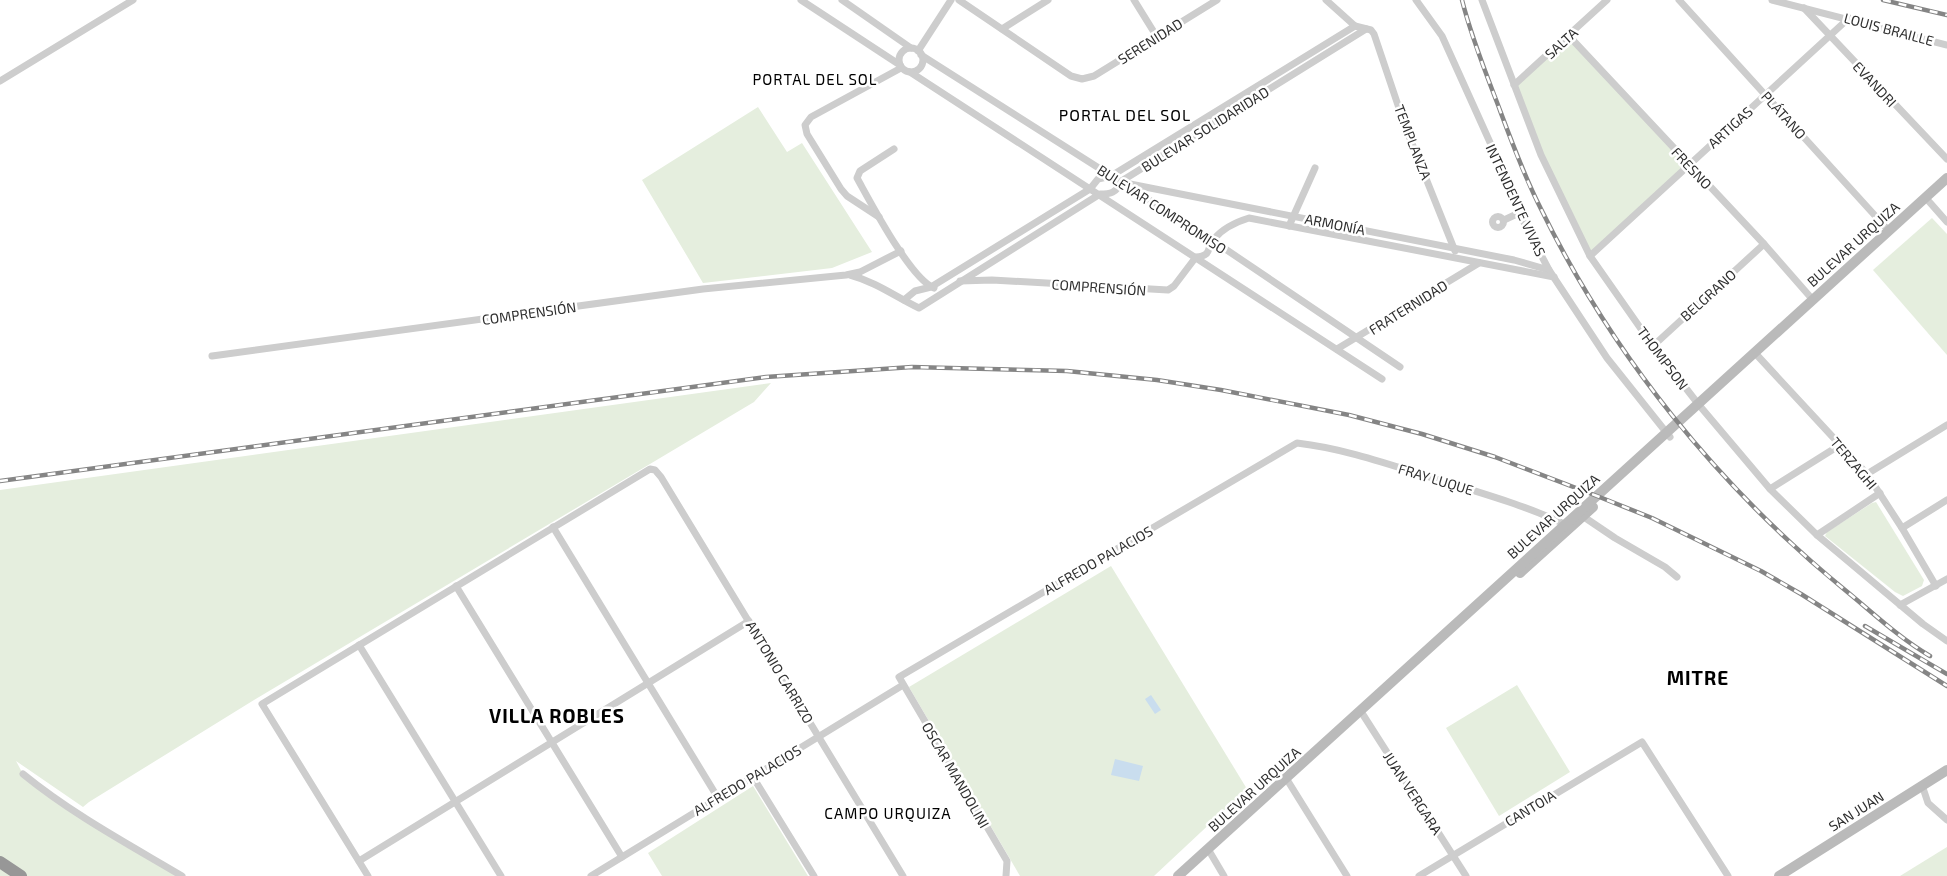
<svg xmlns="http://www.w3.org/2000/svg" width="1947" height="876" font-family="'Exo 2',sans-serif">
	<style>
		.green { fill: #e5eede }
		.water { fill: #c9ddee }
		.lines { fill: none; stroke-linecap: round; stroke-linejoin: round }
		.street { stroke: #cdcdcd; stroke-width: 7 }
		.secondary { stroke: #bababa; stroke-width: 10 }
		.highway { stroke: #979797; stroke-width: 12 }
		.rail-casing { stroke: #858585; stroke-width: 4.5 }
		.rail { stroke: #fff; stroke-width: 2.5; stroke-dasharray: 8; stroke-linecap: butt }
		.labels { text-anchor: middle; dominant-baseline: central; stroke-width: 5; stroke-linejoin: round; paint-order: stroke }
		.street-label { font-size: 14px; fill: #303030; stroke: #fff }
		.neighbourhood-label { font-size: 15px; letter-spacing: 1px; fill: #000; stroke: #fff }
		.quarter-label { font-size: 16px; letter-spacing: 1px; fill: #000; stroke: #fff }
		.district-label { font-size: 19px; font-weight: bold; letter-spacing: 1px; fill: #000; stroke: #fff }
	</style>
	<rect width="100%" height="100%" fill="#fff"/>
	<g class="green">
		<polygon points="1569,36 1689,164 1590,256 1541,155 1514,85"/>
		<polygon points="758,107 787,152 802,143 872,252 832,268 703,283 642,180"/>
		<polygon points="1932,218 1947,234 1947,355 1873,270"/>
		<polygon points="771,383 754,402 254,700 89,802 83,807 16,761 23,774 38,786 182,876 0,876 0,490"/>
		<polygon points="1876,502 1924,580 1922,586 1903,596 1895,592 1825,536 1827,532 1872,503"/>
		<polygon points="1111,566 1247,789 1154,876 1020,876 909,687"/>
		<polygon points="1517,685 1570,772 1499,816 1446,728"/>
		<polygon points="753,786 808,876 662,876 648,853"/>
		<polygon points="1947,847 1947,876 1900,876"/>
	</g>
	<g class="water">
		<polygon points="1151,695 1161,710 1155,714 1145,699"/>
		<polygon points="1115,759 1143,766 1139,781 1111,775"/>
	</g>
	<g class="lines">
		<g class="street">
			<polyline points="801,0 900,65"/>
			<polyline points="842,0 911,48"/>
			<polyline points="959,0 1071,76 1082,79 1094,76 1217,0"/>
			<polyline points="1134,0 1157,37"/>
			<polyline points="1326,0 1355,26 1371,30 1374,34 1405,126 1455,251"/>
			<polyline points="1416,0 1442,36 1493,149 1519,213 1549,270 1607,358 1670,437"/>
			<polyline points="1482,0 1541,155 1590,256 1653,346 1699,405 1770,489 1817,535 1923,624 1947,641"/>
			<polyline points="1679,0 1889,231"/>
			<polyline points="1772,0 1947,45"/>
			<polyline points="1804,8 1947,159"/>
			<polyline points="1002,29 1048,0"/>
			<polyline points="1569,36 1764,244 1813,300"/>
			<circle cx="911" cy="60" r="12"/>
			<polyline points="918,51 951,0"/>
			<polyline points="921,55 1212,240 1400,367"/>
			<polyline points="910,72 1382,379"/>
			<polyline points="0,81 133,0"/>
			<polyline points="1514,85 1607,0"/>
			<path d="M 894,149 L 860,171 L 857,178 C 871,203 910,278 934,288"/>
			<polyline points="1125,183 1514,260 1549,270"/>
			<polyline points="1925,197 1947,222"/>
			<circle cx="1498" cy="222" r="5.5"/>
			<polyline points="879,217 847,196 841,189 807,134 805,125 811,117 901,68"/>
			<polyline points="1504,220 1519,213"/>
			<polyline points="1289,226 1315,168"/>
			<polyline points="1590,256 1849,18"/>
			<path d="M 850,275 C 876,282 896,297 919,308 L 1100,194 C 1110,194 1117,193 1120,182 L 1366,29"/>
			<path d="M 960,281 L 992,280 L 1168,290 L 1174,286 L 1196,257 C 1213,256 1206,247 1214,239 C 1223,228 1236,222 1249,218 L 1554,277"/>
			<polyline points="904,300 915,291 931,287 1090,189 1098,179 1111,176 1355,26"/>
			<polyline points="1653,346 1764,244"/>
			<polyline points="1337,349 1479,263"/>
			<polyline points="1755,353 1867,474 1902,528 1936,586"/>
			<polyline points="212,356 703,289 846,275 860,272 901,251"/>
			<polyline points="1867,474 1947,425"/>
			<polyline points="1770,489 1840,445"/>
			<polyline points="1581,515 1615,538 1665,567 1677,577"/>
			<polyline points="553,527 718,798"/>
			<polyline points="1902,528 1947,500"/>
			<polyline points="1817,535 1880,493"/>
			<polyline points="456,586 622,857"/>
			<polyline points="1900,605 1947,579"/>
			<polyline points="359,645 501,876"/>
			<polyline points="1360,710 1466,876"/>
			<path d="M 23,774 C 72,814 128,844 182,876"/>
			<polyline points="753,777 814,876"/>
			<polyline points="1286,778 1347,876"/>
			<polyline points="1922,785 1928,803 1947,820"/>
			<polyline points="1208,849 1224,876"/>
			<polyline points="359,861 749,621"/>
			<polyline points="368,876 262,704 650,469 655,470 661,477 903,876"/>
			<polyline points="591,876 903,685"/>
			<path d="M 1006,876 L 1007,861 L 899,677 L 1297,443 C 1349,449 1399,468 1449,483 C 1487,495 1533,508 1568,526"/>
			<polyline points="1419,876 1642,742 1728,876"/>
		</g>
		<g class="secondary">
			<polyline points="1520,573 1593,507"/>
			<path d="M 1178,876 C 1434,642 1691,410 1947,178"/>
			<polyline points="1779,876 1947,770"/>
		</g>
		<polyline class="highway" points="0,862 21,876"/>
		<defs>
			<g id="rail">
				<path d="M 1462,0 C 1471,36 1485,71 1498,105 C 1511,140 1524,176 1541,209 C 1613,356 1718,486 1845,590 C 1872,612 1899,638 1930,656"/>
				<polyline points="1883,0 1947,15"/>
				<polyline points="0,481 766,377 912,367 1067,371 1157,380 1221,390 1349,415 1422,434 1495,457 1597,496 1652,518 1761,571 1801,594 1947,686"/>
				<polyline points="1865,626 1947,674"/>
			</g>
		</defs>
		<use href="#rail" class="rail-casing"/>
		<use href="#rail" class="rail"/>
	</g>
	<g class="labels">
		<g class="street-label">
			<text transform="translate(1889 29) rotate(15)">LOUIS BRAILLE</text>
			<text transform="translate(1150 41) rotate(-32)">SERENIDAD</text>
			<text transform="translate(1561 43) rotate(-42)">SALTA</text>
			<text transform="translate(1875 84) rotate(47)">EVANDRI</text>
			<text transform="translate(1784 115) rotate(48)">PLÁTANO</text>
			<text transform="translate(1730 127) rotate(-42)">ARTIGAS</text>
			<text transform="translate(1205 129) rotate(-32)">BULEVAR SOLIDARIDAD</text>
			<text transform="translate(1413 142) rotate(69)">TEMPLANZA</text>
			<text transform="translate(1692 168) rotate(47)">FRESNO</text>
			<text transform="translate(1516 200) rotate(65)">INTENDENTE VIVAS</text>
			<text transform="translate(1162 209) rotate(33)">BULEVAR COMPROMISO</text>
			<text transform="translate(1335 224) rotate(11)">ARMONÍA</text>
			<text transform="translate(1853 244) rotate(-42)">BULEVAR URQUIZA</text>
			<text transform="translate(1099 287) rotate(4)">COMPRENSIÓN</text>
			<text transform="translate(1708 295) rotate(-42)">BELGRANO</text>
			<text transform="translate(1408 307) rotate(-32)">FRATERNIDAD</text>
			<text transform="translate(529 313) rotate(-8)">COMPRENSIÓN</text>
			<text transform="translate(1663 358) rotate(53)">THOMPSON</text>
			<text transform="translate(1854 463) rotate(50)">TERZAGHI</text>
			<text transform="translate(1436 479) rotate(17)">FRAY LUQUE</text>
			<text transform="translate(1553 516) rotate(-42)">BULEVAR URQUIZA</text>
			<text transform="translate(1098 560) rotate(-30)">ALFREDO PALACIOS</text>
			<text transform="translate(780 672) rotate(59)">ANTONIO CARRIZO</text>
			<text transform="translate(956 775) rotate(60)">OSCAR MANDOLINI</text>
			<text transform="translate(747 780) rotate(-31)">ALFREDO PALACIOS</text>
			<text transform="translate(1254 789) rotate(-42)">BULEVAR URQUIZA</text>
			<text transform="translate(1413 793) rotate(57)">JUAN VERGARA</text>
			<text transform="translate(1530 808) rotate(-31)">CANTOIA</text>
			<text transform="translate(1856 811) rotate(-32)">SAN JUAN</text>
		</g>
		<g class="neighbourhood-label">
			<text x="815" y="79">PORTAL DEL SOL</text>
			<text x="888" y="813">CAMPO URQUIZA</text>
		</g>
		<g class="quarter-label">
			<text x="1125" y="114">PORTAL DEL SOL</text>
		</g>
		<g class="district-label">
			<text x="1698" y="677">MITRE</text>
			<text x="557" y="715">VILLA ROBLES</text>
		</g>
	</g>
</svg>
